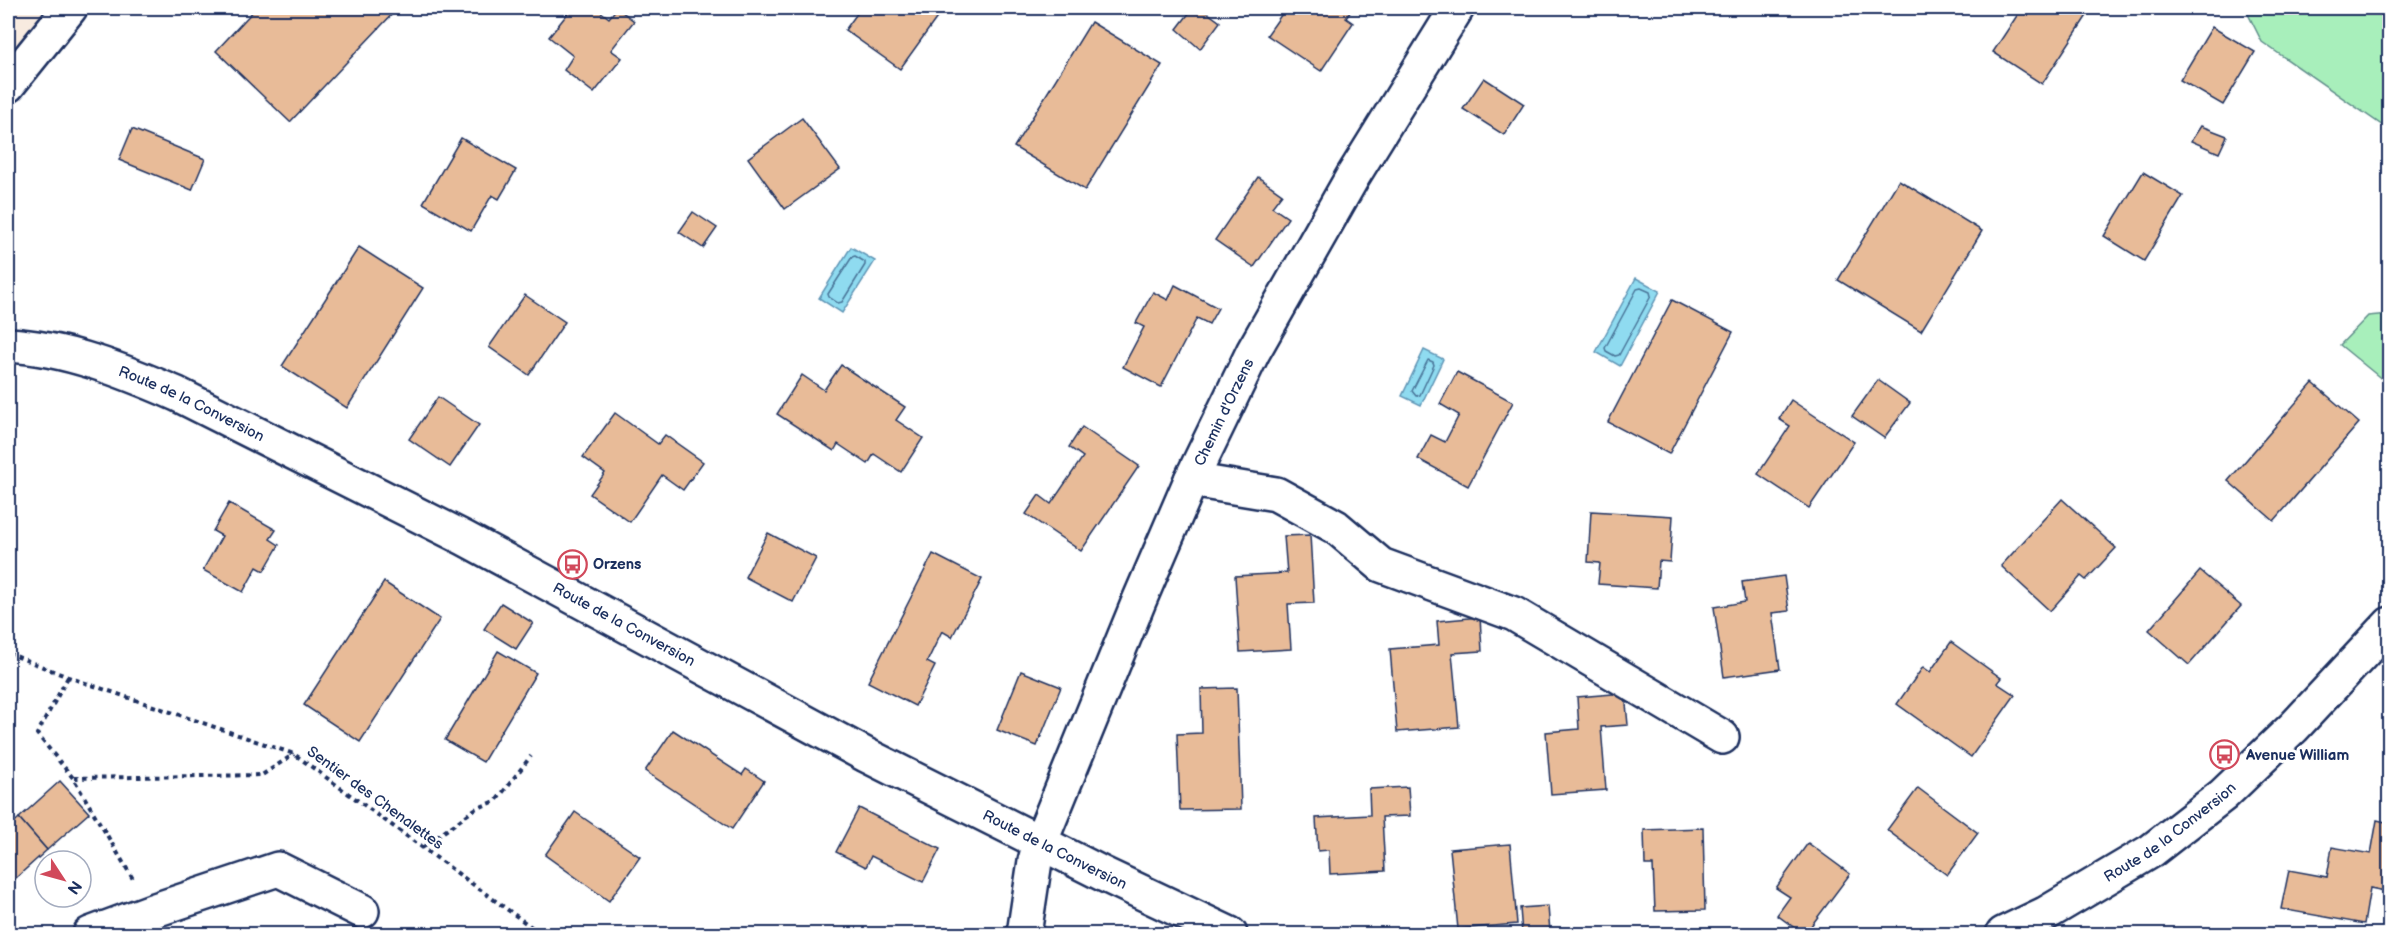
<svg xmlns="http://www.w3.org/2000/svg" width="2397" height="942" font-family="'Balsamiq Sans',sans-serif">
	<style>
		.built { fill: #f8ebe0 }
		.green { fill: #a8efbb; stroke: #628f8c; stroke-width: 1.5 }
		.water { fill: #8fdbf0; stroke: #6196b6; stroke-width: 1.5 }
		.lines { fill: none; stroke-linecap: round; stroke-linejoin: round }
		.shore { stroke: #497498; stroke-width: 1.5 }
		.building { fill: #e8bb98; stroke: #1b2f5e; stroke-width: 1.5 }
		.minor-casing { stroke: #1b2f5e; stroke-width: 38 }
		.major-casing { stroke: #1b2f5e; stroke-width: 38 }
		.path { stroke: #1b2f5e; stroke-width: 4; stroke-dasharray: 4.5 4.5; stroke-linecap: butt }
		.minor { stroke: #fff; stroke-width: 33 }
		.major { stroke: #fff; stroke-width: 33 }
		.labels { text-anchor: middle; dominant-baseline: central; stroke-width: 6; stroke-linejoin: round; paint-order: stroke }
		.street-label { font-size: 15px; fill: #1b2f5e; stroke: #fff }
		.poi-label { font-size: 15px; font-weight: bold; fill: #1b2f5e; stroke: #fff; text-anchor: start }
	</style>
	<rect width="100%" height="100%" fill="#fff"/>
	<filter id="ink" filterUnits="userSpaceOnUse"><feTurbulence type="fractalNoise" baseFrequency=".0167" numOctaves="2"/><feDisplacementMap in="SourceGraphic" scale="12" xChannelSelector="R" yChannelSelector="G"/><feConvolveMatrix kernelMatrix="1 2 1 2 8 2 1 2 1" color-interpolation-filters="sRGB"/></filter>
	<g filter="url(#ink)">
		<polygon class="built" points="8,8 54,8 8,68"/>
		<g class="green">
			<polygon points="2245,8 2389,8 2389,130 2262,42"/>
			<polygon points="2389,314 2390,314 2389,385 2340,345 2368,316"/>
		</g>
		<g class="water">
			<polygon points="851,247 875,261 842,313 819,298"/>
			<polygon points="1636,278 1660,291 1620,366 1596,352"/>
			<polygon points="1424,350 1443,359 1421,405 1402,396"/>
		</g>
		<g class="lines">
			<g class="shore">
				<polygon points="855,256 865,262 865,265 842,302 838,303 829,297 828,294 852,257"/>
				<polygon points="1641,288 1650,292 1651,296 1619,355 1615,356 1606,351 1605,348 1637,289"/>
				<polygon points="1428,360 1433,362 1434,365 1420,395 1416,396 1412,391"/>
			</g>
		</g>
		<g class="building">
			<polygon points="256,8 398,8 290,122 216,51"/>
			<polygon points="572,8 596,8 609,18 617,8 634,21 611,50 622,58 594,93 564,70 573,56 549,37"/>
			<polygon points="861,8 944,8 900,69 845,30"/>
			<polygon points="1193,8 1201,8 1220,22 1200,49 1177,29"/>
			<polygon points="1286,8 1353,8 1346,18 1353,23 1321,71 1267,35"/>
			<polygon points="2022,8 2092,8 2042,84 1993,52"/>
			<polygon points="1091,22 1162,65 1085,190 1014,147"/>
			<polygon points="2212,27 2255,52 2223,105 2180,80"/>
			<polygon points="1484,78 1524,104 1504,135 1463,109"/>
			<polygon points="802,118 840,169 785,209 748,158"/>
			<polygon points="2201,126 2227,136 2219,153 2191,141"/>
			<polygon points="132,129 205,159 192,190 119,160"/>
			<polygon points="461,138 516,170 499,199 492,195 471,231 423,203"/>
			<polygon points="2143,172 2183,196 2144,261 2104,236"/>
			<polygon points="1258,177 1282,194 1272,207 1288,218 1254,267 1215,240"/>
			<polygon points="1899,180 1982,231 1921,331 1838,280"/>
			<polygon points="693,212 717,228 703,248 679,232"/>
			<polygon points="359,247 423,288 347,408 282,366"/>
			<polygon points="1175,285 1218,308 1209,324 1197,318 1161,387 1123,367 1144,327 1136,323 1153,292 1168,300"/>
			<polygon points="525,295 565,322 529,375 489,347"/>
			<polygon points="1672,300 1733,332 1669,454 1608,422"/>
			<polygon points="841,365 905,407 896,420 923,438 901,472 874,454 868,464 838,444 834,451 777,414 802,375 824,390"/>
			<polygon points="1457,372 1513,402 1468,486 1418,459 1431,435 1445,442 1459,415 1440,404"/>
			<polygon points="1878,380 1910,403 1884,438 1852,416"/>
			<polygon points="2313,383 2359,423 2274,521 2228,481"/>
			<polygon points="438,397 479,425 450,467 409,439"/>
			<polygon points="1791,400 1854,442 1809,508 1758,474 1790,426 1779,419"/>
			<polygon points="615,413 658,444 665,435 703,462 683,490 662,475 630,522 590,494 605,473 583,457"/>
			<polygon points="1082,427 1139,466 1081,551 1026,514 1039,495 1051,504 1083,457 1069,447"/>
			<polygon points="2062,499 2116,548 2086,580 2081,576 2050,611 2001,566"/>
			<polygon points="229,503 276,530 270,539 279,545 264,571 257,567 243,592 203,570 222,536 213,531"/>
			<polygon points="1591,511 1673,516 1670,562 1659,561 1657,588 1598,584 1600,563 1588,562"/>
			<polygon points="768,533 816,558 793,602 745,577"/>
			<polygon points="1310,535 1314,603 1288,604 1291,649 1240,652 1235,576 1287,573 1284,536"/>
			<polygon points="933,554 982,579 952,637 942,631 927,662 935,666 915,706 868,682"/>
			<polygon points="2200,571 2241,606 2189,665 2149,630"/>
			<polygon points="1784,576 1789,611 1772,613 1780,669 1724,677 1714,607 1745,602 1742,582"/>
			<polygon points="384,582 440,619 360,742 304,705"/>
			<polygon points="501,603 533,623 516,649 484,629"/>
			<polygon points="1480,617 1482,651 1452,653 1459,727 1397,732 1390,649 1439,645 1437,621"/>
			<polygon points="1951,642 2001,678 1997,683 2015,695 1971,757 1897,704 1923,667 1930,672"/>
			<polygon points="498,651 536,673 483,762 445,740"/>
			<polygon points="1021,671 1061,687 1037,746 997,730"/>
			<polygon points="1237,688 1241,809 1180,810 1177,734 1202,733 1201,689"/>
			<polygon points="1625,693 1628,725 1601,727 1606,790 1551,794 1546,732 1579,729 1577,697"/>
			<polygon points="673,730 742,775 746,769 764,781 732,829 645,771"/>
			<polygon points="60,781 89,813 47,850 19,818"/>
			<polygon points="1408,787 1410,816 1382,817 1385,871 1330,874 1329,850 1318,851 1316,818 1370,815 1369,789"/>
			<polygon points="1918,788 1978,833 1947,875 1887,830"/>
			<polygon points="859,808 940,849 923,882 871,856 866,867 836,852"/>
			<polygon points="575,812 640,857 609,901 545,855"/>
			<polygon points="19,818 47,850 8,885 8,828"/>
			<polygon points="2377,820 2390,823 2390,892 2370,888 2364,924 2281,909 2289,870 2327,877 2332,847 2371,854"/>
			<polygon points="1703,828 1705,910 1655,911 1653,865 1645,865 1644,830"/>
			<polygon points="1808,843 1850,874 1805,934 1803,934 1777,915 1790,897 1776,888"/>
			<polygon points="1510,844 1517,924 1458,929 1450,849"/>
			<polygon points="1548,906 1550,932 1522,934 1520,908"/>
		</g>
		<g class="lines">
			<defs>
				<g id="minor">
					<polyline points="8,85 70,8"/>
					<polyline points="1191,480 1276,494 1336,527 1381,565 1514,614 1722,737"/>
					<polyline points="90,934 152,911 278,869 362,911"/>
					<path id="s1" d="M 1024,934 L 1035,861 L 1040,843 L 1139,601 L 1191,480 L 1253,352 L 1353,176 L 1457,8"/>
				</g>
				<g id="major">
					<path id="s2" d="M 8,345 C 66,348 124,371 177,394 L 464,538 L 866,755 L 1105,875 L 1230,934"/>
					<path id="s3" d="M 2003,934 L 2045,914 L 2151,851 L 2223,795 L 2294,727 L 2390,624"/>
				</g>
			</defs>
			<use href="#minor" class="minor-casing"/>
			<use href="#major" class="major-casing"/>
			<g class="path">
				<polyline points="2388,8 2390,8"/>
				<polyline points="8,653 68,677 294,754 541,934"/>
				<polyline points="68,677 37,734 73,778 133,879"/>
				<polyline points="74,778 262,775 294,754"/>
				<polyline points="422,848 475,809 496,801 531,756"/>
			</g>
			<use href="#minor" class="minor"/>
			<use href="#major" class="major"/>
		</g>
	</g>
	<defs>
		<symbol id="bus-ring" viewBox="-11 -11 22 22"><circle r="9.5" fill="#fff" stroke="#d1495b" stroke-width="1.5"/><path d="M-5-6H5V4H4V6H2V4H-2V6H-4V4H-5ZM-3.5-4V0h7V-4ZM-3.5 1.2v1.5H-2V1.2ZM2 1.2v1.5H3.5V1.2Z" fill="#d1495b"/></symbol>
	</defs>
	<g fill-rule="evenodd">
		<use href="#bus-ring" x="556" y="548" width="33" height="33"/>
		<use href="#bus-ring" x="2208" y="738" width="33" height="33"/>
	</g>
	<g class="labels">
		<g class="street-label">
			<text stroke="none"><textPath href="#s2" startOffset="194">Route de la Conversion</textPath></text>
			<text stroke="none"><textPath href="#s1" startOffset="561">Chemin d'Orzens</textPath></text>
			<text stroke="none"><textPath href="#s2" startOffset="680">Route de la Conversion</textPath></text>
			<text transform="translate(375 798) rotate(36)">Sentier des Chenalettes</text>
			<text stroke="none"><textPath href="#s3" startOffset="196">Route de la Conversion</textPath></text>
			<text stroke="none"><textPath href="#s2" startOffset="1166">Route de la Conversion</textPath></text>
		</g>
		<g class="poi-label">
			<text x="593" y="564">Orzens</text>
			<text x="2246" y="755">Avenue William</text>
		</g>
	</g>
	<rect width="2397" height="942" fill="none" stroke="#fff" stroke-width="30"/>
	<rect x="15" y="15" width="2367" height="912" fill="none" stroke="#1b2f5e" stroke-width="2" filter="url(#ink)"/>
	<g transform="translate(63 879) rotate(126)"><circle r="28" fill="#ffffff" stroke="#a4acbf" stroke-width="1.5"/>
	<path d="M0-4.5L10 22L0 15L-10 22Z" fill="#d1495b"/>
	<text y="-9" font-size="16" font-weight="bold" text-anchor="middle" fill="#1b2f5e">N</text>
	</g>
</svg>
